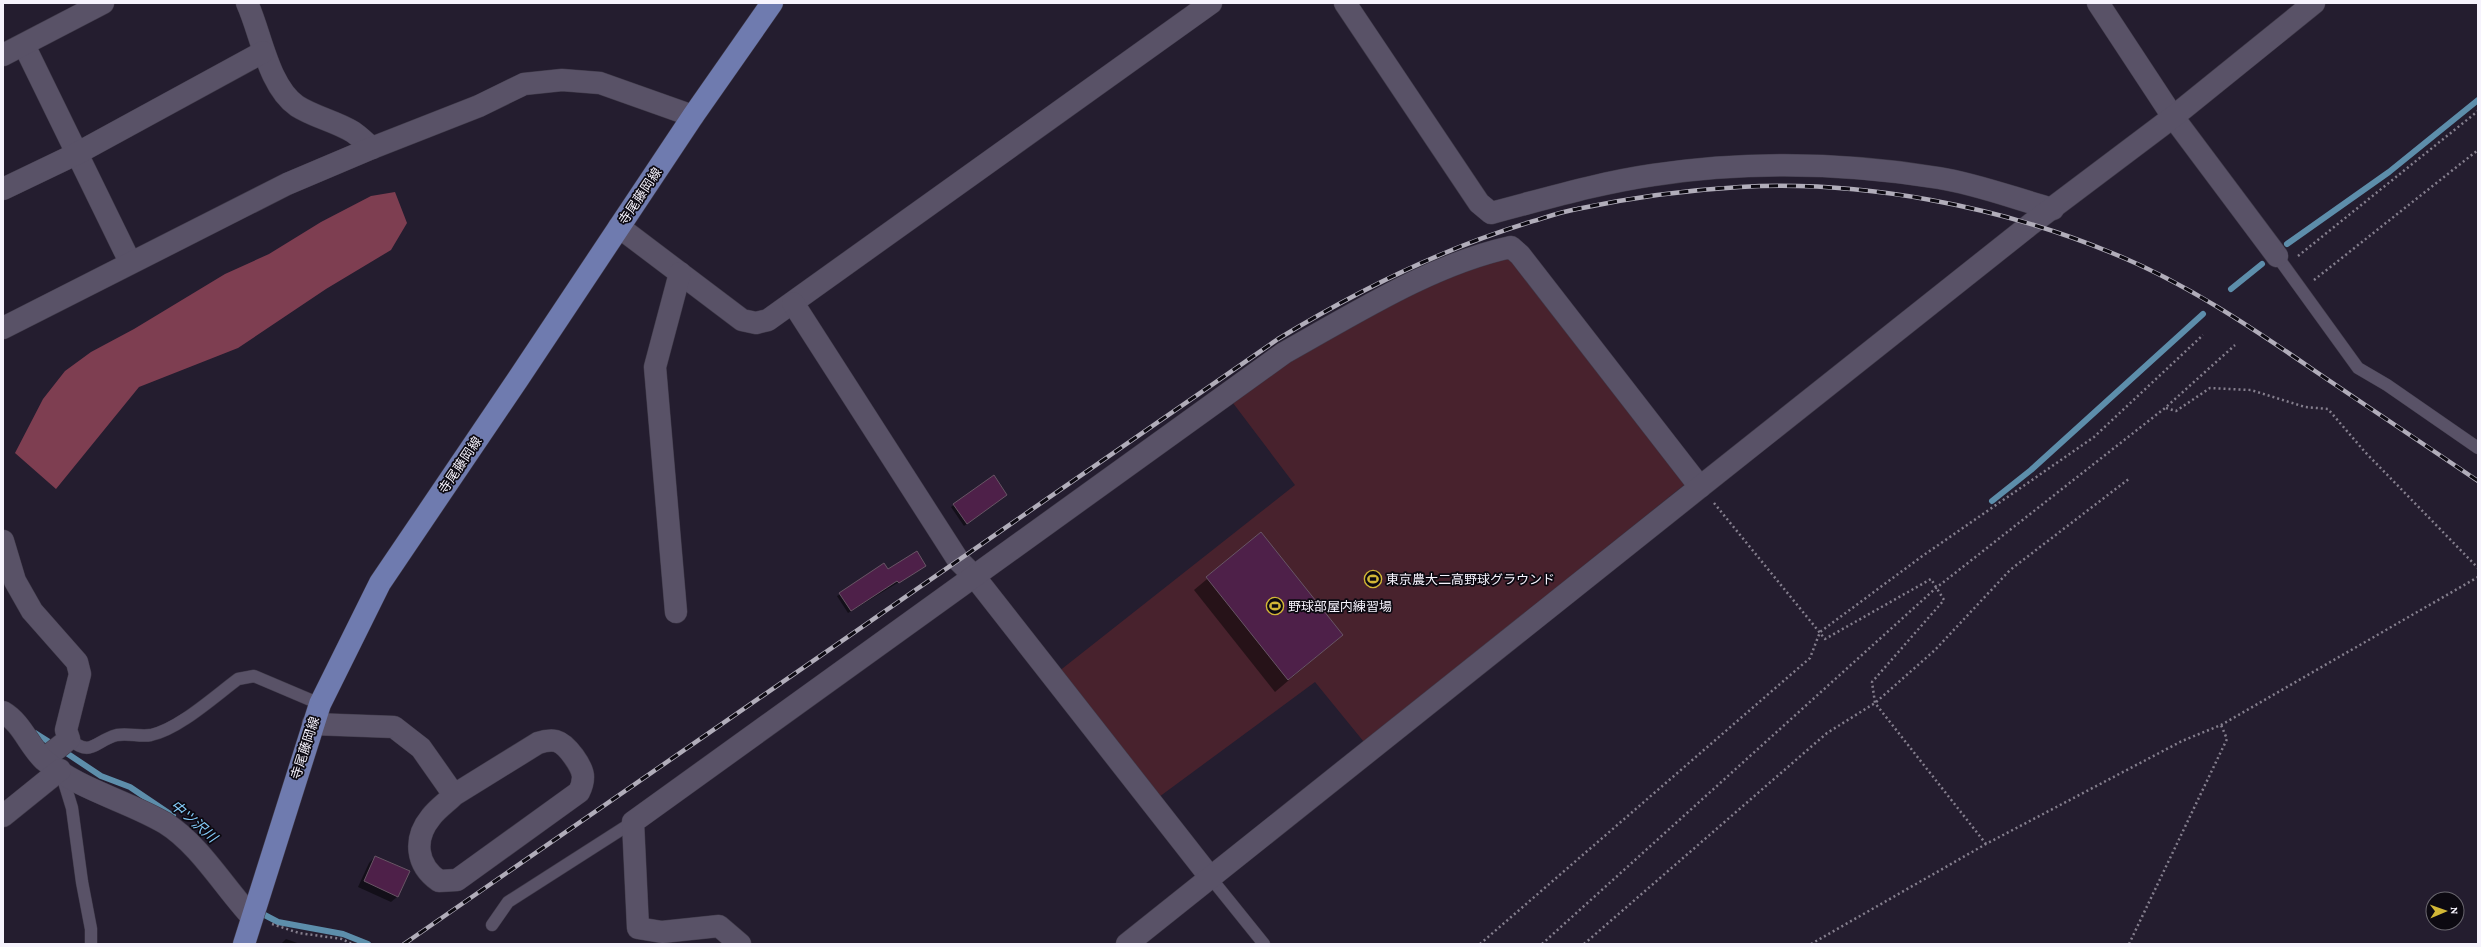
<svg xmlns="http://www.w3.org/2000/svg" width="2481" height="947" font-family="'Crimson Pro','Noto Sans JP',serif">
	<style>
		.green { fill: #48222d }
		.forest { fill: #7e3e51 }
		.shadow { fill: #0007 }
		.lines { fill: none; stroke-linecap: round; stroke-linejoin: round }
		.stream { stroke: #5d8eab; stroke-width: 6 }
		.building { fill: #4e2049; stroke: #685565 }
		.service-casing { stroke: #403b4a; stroke-width: 13 }
		.minor-casing { stroke: #403b4a; stroke-width: 23 }
		.primary-casing { stroke: #403b4a; stroke-width: 23 }
		.path { stroke: #857f8e; stroke-width: 2.5; stroke-dasharray: 2 3; stroke-linecap: butt }
		.service { stroke: #595267; stroke-width: 12 }
		.minor { stroke: #595267; stroke-width: 22 }
		.primary { stroke: #6f7baf; stroke-width: 22 }
		.rail-casing { stroke: #b1adba; stroke-width: 4.5 }
		.rail { stroke: #0c0911; stroke-width: 3; stroke-dasharray: 9; stroke-linecap: butt }
		.labels { text-anchor: middle; dominant-baseline: central; stroke-width: 3.5; stroke-linejoin: round; paint-order: stroke }
		.street-label { font-size: 13px; fill: #f6f3fd; stroke: #0c0911 }
		.poi-label { font-size: 13px; fill: #f6f3fd; stroke: #0c0911; text-anchor: start }
		.water-label { font-size: 14px; font-style: italic; fill: #84ccfa; stroke: #0c0911 }
	</style>
	<rect width="100%" height="100%" fill="#241d2f"/>
	<polygon class="green" points="1499,257 1509,257 1689,481 1364,742 1315,682 1159,797 1058,672 1295,485 1233,403 1303,349 1393,299"/>
	<polygon class="forest" points="395,192 407,223 391,250 326,289 238,348 139,387 56,489 15,453 43,399 65,371 91,352 134,329 225,274 269,254 321,222 371,196"/>
	<g class="shadow">
		<polygon points="1006,495 964,526 951,507 954,505"/>
		<polygon points="1261,534 1342,635 1275,692 1194,590"/>
		<polygon points="922,568 848,613 837,596 888,571"/>
		<polygon points="375,857 398,896 391,902 358,887 369,863"/>
		<polygon points="286,939 300,944 281,944"/>
	</g>
	<g class="lines">
		<g class="stream">
			<polyline points="2287,244 2389,172 2478,100"/>
			<polyline points="2231,289 2262,264"/>
			<polyline points="1992,501 2031,470 2203,314"/>
			<polyline points="35,733 54,745"/>
			<polyline points="62,750 101,776 130,787 173,816"/>
			<polyline points="259,912 278,922 343,934 368,944"/>
		</g>
	</g>
	<g class="building">
		<polygon points="994,475 1007,495 967,524 953,504"/>
		<polygon points="1261,532 1343,635 1288,680 1206,577"/>
		<polygon points="917,551 926,566 899,583 897,581 851,611 839,593 884,563 888,569"/>
		<polygon points="375,856 410,871 398,897 364,881"/>
	</g>
	<g class="lines">
		<defs>
			<g id="service">
				<polyline points="2277,256 2358,368 2387,385 2478,448"/>
				<path d="M 69,739 C 92,758 94,741 117,735 C 129,733 140,737 151,735 C 179,729 215,696 238,679 L 254,676 L 320,704"/>
				<polyline points="61,772 72,808 82,882 91,929 91,944"/>
				<polyline points="1210,877 1264,944"/>
				<polyline points="492,925 508,902 633,822"/>
			</g>
			<g id="minor">
				<path d="M 247,3 C 261,33 268,86 297,106 C 314,117 335,121 353,132 C 359,136 365,142 372,148"/>
				<path d="M 1345,3 L 1479,203 L 1491,213 C 1545,199 1598,183 1653,175 C 1747,161 1846,163 1939,178 C 1977,184 2016,199 2053,209"/>
				<polyline points="2098,3 2173,117 2277,256"/>
				<polyline points="24,45 130,262"/>
				<polyline points="3,55 103,3"/>
				<polyline points="3,189 76,154 263,52"/>
				<polyline points="619,227 742,320 756,323 768,320 1211,3"/>
				<polyline points="793,303 958,560 974,576 1210,877"/>
				<polyline points="3,328 287,184 372,148 479,106 524,84 562,80 600,83 693,116"/>
				<polyline points="3,541 15,581 32,611 77,662 80,674 66,730 69,739 44,759"/>
				<polyline points="676,612 655,367 680,273"/>
				<path d="M 3,712 C 22,723 29,746 44,760 C 79,790 126,800 165,823 C 199,844 224,887 251,916"/>
				<path d="M 313,724 L 394,727 L 421,748 L 454,795 L 538,743 C 544,741 550,740 556,741 C 567,744 583,767 583,777 C 583,783 581,788 579,792 L 457,880 L 439,881 C 416,865 413,839 431,817 C 437,809 447,802 454,795"/>
				<polyline points="3,816 60,770"/>
				<path d="M 740,944 L 719,926 L 662,932 L 638,928 L 633,822 L 1284,353 C 1354,314 1432,264 1511,247 L 1520,255 L 1700,487"/>
				<polyline points="1127,944 1700,487 2031,224 2173,117 2314,3"/>
			</g>
			<polyline id="primary" points="244,944 320,704 380,583 518,379 693,116 772,3"/>
		</defs>
		<use href="#service" class="service-casing"/>
		<use href="#minor" class="minor-casing"/>
		<use href="#primary" class="primary-casing"/>
		<g class="path">
			<polyline points="2298,256 2478,111"/>
			<polyline points="2314,280 2478,150"/>
			<polyline points="2166,408 2176,411 2210,388 2251,390 2305,407 2328,409 2365,452 2478,568"/>
			<polyline points="1714,503 1825,639 1931,579 1944,600 1872,682 1875,703 1986,844"/>
			<polyline points="272,924 299,933 342,939 352,944"/>
			<polyline points="1480,944 1810,658 1820,632 1921,557 2094,437 2203,335"/>
			<polyline points="1542,944 1936,588 2165,408 2235,345"/>
			<polyline points="1584,944 1827,733 1875,703 1935,650 2010,570 2130,478"/>
			<polyline points="1811,944 1986,844 2182,741 2221,725 2478,577"/>
			<polyline points="2129,944 2227,739 2221,725"/>
		</g>
		<use href="#service" class="service"/>
		<use href="#minor" class="minor"/>
		<use href="#primary" class="primary"/>
		<defs>
			<path id="rail" d="M 404,944 L 1278,339 C 1357,291 1439,250 1527,223 C 1544,218 1560,212 1577,209 C 1629,198 1687,190 1740,187 C 1862,180 1999,206 2112,253 C 2184,282 2251,327 2315,371 C 2369,408 2424,444 2478,481"/>
		</defs>
		<use href="#rail" class="rail-casing"/>
		<use href="#rail" class="rail"/>
	</g>
	<defs>
		<symbol id="stadium-ring" viewBox="-11 -11 22 22"><circle r="9.5" fill="#0c0911" stroke="#d2b736" stroke-width="1.5"/><path d="M0-5a6.5 5 0 1 0 0 10a6.5 5 0 1 0 0-10ZM-3.5-1.8h7v3.6h-7Z" fill="#d2b736"/></symbol>
	</defs>
	<g fill-rule="evenodd">
		<use href="#stadium-ring" x="1363" y="569" width="20" height="20"/>
		<use href="#stadium-ring" x="1265" y="596" width="20" height="20"/>
	</g>
	<g class="labels">
		<g class="street-label">
			<text transform="translate(640 196) rotate(-56)">寺尾藤岡線</text>
			<text transform="translate(460 465) rotate(-56)">寺尾藤岡線</text>
			<text transform="translate(305 748) rotate(-72)">寺尾藤岡線</text>
		</g>
		<g class="poi-label">
			<text x="1386" y="579">東京農大二高野球グラウンド</text>
			<text x="1288" y="606">野球部屋内練習場</text>
		</g>
		<g class="water-label">
			<text transform="translate(194 821) rotate(41)">中ツ沢川</text>
		</g>
	</g>
	<rect width="2481" height="947" fill="none" stroke="#f6f3fd" stroke-width="8"/>
	<g transform="translate(2445 911) rotate(88)"><circle r="19" fill="#0c0911" stroke="#6a676f"/>
	<path d="M0-3L7 15L0 10L-7 15Z" fill="#d2b736"/>
	<text y="-6" font-size="11" font-weight="bold" text-anchor="middle" fill="#f6f3fd">N</text>
	</g>
</svg>
